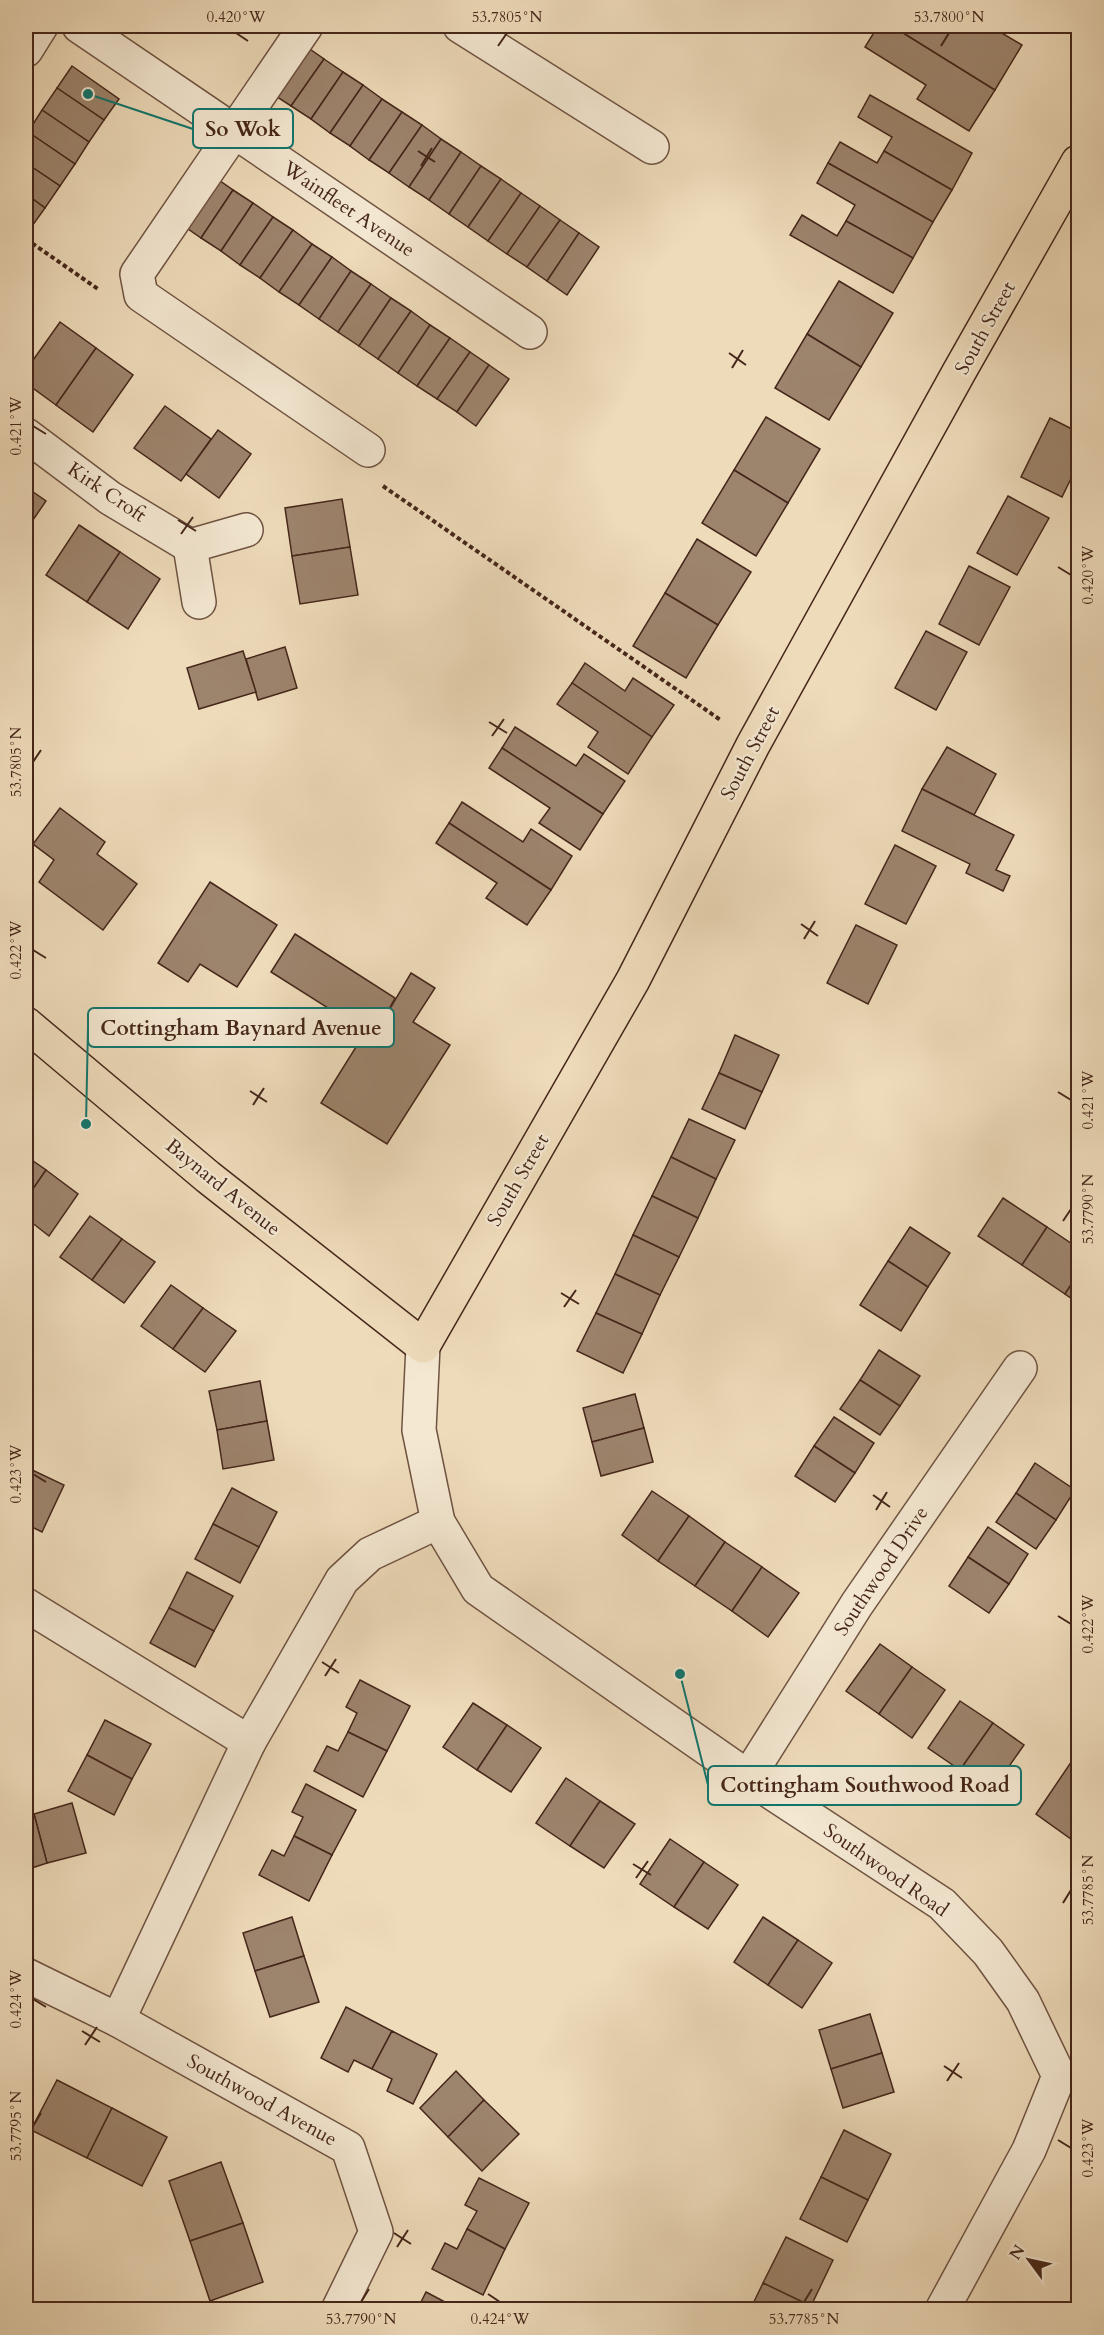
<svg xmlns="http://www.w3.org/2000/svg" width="1104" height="2335" font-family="Cardo,serif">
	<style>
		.building { fill: #9d846d; stroke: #45261a; stroke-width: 1.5 }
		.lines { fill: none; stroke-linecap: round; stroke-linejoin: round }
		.minor-casing { stroke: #6f5342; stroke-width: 36 }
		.major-casing { stroke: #45261a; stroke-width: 36 }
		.path { stroke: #45261a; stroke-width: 4; stroke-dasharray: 4.5 3; stroke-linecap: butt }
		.minor { stroke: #f4e8d2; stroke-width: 33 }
		.major { stroke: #eedbba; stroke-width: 33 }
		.ticks { fill: none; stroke: #45261a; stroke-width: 2 }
		.labels { text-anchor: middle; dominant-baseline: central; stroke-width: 4.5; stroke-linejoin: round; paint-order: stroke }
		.street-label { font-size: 20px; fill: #45261a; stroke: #f4e8d2 }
		.leader { fill: none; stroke: #0f766e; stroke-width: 2 }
		.callout-dot { fill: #0f766e; stroke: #f4e8d2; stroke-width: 2 }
		.callout { fill: #f4e8d2; stroke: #0f766e; stroke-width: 2 }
		.callout-label { font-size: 21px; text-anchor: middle; font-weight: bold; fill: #45261a }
		.neatline { fill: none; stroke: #45261a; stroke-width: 2 }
		.ticks-label { font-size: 15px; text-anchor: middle; fill: #45261a }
	</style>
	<rect width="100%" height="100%" fill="#eedbba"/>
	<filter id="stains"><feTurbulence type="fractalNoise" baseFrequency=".00333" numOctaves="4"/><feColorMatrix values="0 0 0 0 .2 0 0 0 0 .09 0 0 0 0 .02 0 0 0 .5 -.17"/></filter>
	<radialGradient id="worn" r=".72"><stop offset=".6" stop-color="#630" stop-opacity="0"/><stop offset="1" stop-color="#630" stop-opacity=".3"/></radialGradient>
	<g class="building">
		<polygon points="158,26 171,26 168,32"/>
		<polygon points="878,26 892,26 995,90 969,131 917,99 926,85 865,47"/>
		<polygon points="892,26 949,26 960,33 965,26 990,26 1022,45 995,90"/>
		<polygon points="304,45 324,59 291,106 271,93"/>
		<polygon points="324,59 343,72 311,119 291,106"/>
		<polygon points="72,66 119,99 104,120 57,88"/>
		<polygon points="343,72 363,85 330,133 311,119"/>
		<polygon points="363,85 382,99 350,146 330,133"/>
		<polygon points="57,88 104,120 89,142 42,110"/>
		<polygon points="870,95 972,153 952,190 884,151 892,137 858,117"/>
		<polygon points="382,99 402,112 369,160 350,146"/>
		<polygon points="42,110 89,142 75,164 28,132"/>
		<polygon points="402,112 422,125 389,173 369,160"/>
		<polygon points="422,125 441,139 409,187 389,173"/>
		<polygon points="28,132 75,164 60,186 26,163 26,136"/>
		<polygon points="441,139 461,152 429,200 409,187"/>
		<polygon points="840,142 877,163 884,151 952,190 933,222 828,163"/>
		<polygon points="461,152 481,166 449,214 429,200"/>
		<polygon points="26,163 60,186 45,208 26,194"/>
		<polygon points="828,163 933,222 913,258 846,221 855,205 817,183"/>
		<polygon points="481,166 501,179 468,227 449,214"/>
		<polygon points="213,176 233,190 201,238 181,224"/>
		<polygon points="501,179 521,193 488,241 468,227"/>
		<polygon points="233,190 253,203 221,251 201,238"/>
		<polygon points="521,193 540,206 507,254 488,241"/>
		<polygon points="26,194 45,208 30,229 26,226"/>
		<polygon points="253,203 273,217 240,265 221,251"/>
		<polygon points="540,206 560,220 527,267 507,254"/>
		<polygon points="802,215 837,236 846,221 913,258 893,293 790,235"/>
		<polygon points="273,217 293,230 260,278 240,265"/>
		<polygon points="560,220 579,233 547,281 527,267"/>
		<polygon points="293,230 312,244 279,292 260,278"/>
		<polygon points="579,233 599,247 567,295 547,281"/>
		<polygon points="312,244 332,257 299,305 279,292"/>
		<polygon points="332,257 351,271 319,319 299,305"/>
		<polygon points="351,271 371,284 338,332 319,319"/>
		<polygon points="839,281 893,313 861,367 807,334"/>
		<polygon points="371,284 391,298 359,346 338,332"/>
		<polygon points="391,298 411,311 378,359 359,346"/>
		<polygon points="411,311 430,325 398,373 378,359"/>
		<polygon points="60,322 96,348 56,405 26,383 26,370"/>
		<polygon points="430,325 450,338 417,386 398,373"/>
		<polygon points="807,334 861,367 829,420 775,388"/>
		<polygon points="450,338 470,352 437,399 417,386"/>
		<polygon points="96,348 133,375 93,432 56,405"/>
		<polygon points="470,352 489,365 457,412 437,399"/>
		<polygon points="489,365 509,379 476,426 457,412"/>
		<polygon points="165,406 211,439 181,481 134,448"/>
		<polygon points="1078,406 1078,421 1072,417"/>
		<polygon points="766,417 820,449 788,503 734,470"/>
		<polygon points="1050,418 1078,432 1078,464 1062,497 1021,477"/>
		<polygon points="218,430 251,454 219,498 186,474"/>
		<polygon points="734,470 788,503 756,556 702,523"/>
		<polygon points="26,487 46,501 26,530"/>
		<polygon points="1008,496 1049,518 1017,575 977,553"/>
		<polygon points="342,499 350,547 292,556 285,508"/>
		<polygon points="79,525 120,552 87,602 46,575"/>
		<polygon points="697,539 751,572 718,625 665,593"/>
		<polygon points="350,547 358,595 300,604 292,556"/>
		<polygon points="120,552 160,579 128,629 87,602"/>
		<polygon points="969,566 1010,587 979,645 939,624"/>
		<polygon points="665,593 718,625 686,678 633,646"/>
		<polygon points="926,631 967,652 936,710 895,688"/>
		<polygon points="285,647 297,688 258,700 246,659"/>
		<polygon points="243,651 256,692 199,709 187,668"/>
		<polygon points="585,663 625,691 633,678 674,705 652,737 572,683"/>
		<polygon points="572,683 652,737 628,774 588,747 598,732 557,704"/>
		<polygon points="515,727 576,766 584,754 625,781 603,814 502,748"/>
		<polygon points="947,747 996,774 974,815 922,789"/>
		<polygon points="502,748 603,814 580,850 539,823 550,808 489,768"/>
		<polygon points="26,779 33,785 26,795"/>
		<polygon points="922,789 1014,835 996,870 1010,876 1003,891 966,873 970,864 902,831"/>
		<polygon points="462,802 523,842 531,829 572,856 551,890 449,823"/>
		<polygon points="60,808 105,842 97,854 137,884 103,930 39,882 54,860 33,844"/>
		<polygon points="449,823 551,890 527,925 486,898 497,883 436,843"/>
		<polygon points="895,845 936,866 906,924 865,904"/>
		<polygon points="210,882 277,925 237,987 200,964 188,982 158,963"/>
		<polygon points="856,925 897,945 868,1004 827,983"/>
		<polygon points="295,934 395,998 378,1029 371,1023 366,1032 271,972"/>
		<polygon points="411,973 435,988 413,1022 450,1045 387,1144 321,1103 371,1023 378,1029"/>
		<polygon points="735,1035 779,1055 762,1092 719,1073"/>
		<polygon points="719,1073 762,1092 745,1129 702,1109"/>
		<polygon points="689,1119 735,1140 716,1179 671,1157"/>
		<polygon points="26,1156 46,1170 26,1199"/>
		<polygon points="671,1157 716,1179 698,1218 652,1196"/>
		<polygon points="46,1170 78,1194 49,1236 26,1218 26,1199"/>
		<polygon points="652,1196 698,1218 679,1257 633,1235"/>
		<polygon points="1003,1198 1047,1227 1022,1265 978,1236"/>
		<polygon points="90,1216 122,1239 92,1280 60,1257"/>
		<polygon points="910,1227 950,1253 928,1287 888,1261"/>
		<polygon points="1047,1227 1078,1248 1078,1274 1065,1294 1022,1265"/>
		<polygon points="633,1235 679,1257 660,1295 615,1274"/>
		<polygon points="122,1239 155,1262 124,1303 92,1280"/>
		<polygon points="888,1261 928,1287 901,1331 860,1305"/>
		<polygon points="615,1274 660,1295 642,1334 596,1313"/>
		<polygon points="1078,1274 1078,1303 1065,1294"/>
		<polygon points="171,1285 203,1308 173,1349 141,1326"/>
		<polygon points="203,1308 236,1331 205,1372 173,1349"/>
		<polygon points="596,1313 642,1334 623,1373 577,1351"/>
		<polygon points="879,1350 920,1376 900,1406 860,1380"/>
		<polygon points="860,1380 900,1406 880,1435 840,1409"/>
		<polygon points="260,1381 267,1421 217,1430 209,1391"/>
		<polygon points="635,1394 644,1428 592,1442 583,1408"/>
		<polygon points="834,1417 874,1443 855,1473 814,1446"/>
		<polygon points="267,1421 274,1460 223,1469 217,1430"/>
		<polygon points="644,1428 653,1462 601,1476 592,1442"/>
		<polygon points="814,1446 855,1473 835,1502 795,1476"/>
		<polygon points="1035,1463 1075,1490 1056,1520 1016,1493"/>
		<polygon points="28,1468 64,1485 42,1532 26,1524 26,1473"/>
		<polygon points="232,1488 277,1512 259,1547 213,1524"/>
		<polygon points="652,1491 689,1516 658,1561 622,1535"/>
		<polygon points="1016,1493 1056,1520 1036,1549 996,1522"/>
		<polygon points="689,1516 725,1542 695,1586 658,1561"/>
		<polygon points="213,1524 259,1547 240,1583 195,1559"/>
		<polygon points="988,1527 1028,1554 1009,1584 968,1557"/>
		<polygon points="725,1542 762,1567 732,1611 695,1586"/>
		<polygon points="968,1557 1009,1584 989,1613 949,1586"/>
		<polygon points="762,1567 799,1593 768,1637 732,1611"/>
		<polygon points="187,1572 233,1596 214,1631 169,1608"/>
		<polygon points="169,1608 214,1631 195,1667 150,1643"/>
		<polygon points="880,1644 912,1667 879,1714 846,1691"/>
		<polygon points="912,1667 945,1690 912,1738 879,1714"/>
		<polygon points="360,1680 410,1706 387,1751 348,1732 357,1713 346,1707"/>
		<polygon points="960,1701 993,1723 960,1770 928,1748"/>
		<polygon points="473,1703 507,1725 477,1770 443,1747"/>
		<polygon points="105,1720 151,1744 132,1779 87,1755"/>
		<polygon points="993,1723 1024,1745 991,1792 960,1770"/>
		<polygon points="507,1725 541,1748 511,1792 477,1770"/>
		<polygon points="348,1732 387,1751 363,1797 314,1771 327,1746 338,1751"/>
		<polygon points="1078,1752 1078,1844 1036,1814"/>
		<polygon points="87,1755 132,1779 114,1815 68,1791"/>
		<polygon points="566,1778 600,1801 570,1846 536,1823"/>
		<polygon points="306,1784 356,1810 332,1855 294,1836 303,1817 292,1812"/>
		<polygon points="600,1801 635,1824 604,1868 570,1846"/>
		<polygon points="72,1803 86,1853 47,1863 34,1814"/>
		<polygon points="34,1814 47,1863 26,1870 26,1817"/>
		<polygon points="294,1836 332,1855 309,1901 259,1875 272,1850 284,1856"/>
		<polygon points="670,1839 704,1862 674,1907 640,1884"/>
		<polygon points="704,1862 738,1885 708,1929 674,1907"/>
		<polygon points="292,1917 304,1956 255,1971 243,1933"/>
		<polygon points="763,1917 798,1940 768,1985 734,1962"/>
		<polygon points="798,1940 832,1963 802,2008 768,1985"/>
		<polygon points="304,1956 319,2002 270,2017 255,1971"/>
		<polygon points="346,2007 392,2031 372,2069 354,2060 348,2072 321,2058"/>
		<polygon points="870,2014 882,2053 831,2069 819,2030"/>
		<polygon points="392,2031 437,2054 413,2104 387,2091 392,2079 372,2069"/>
		<polygon points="882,2053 894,2092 843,2108 831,2069"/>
		<polygon points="456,2071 484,2100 448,2137 420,2108"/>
		<polygon points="57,2080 112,2108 87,2158 31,2130"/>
		<polygon points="484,2100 519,2134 482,2171 448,2137"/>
		<polygon points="112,2108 167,2137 142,2186 87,2158"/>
		<polygon points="844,2130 891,2154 868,2200 821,2177"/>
		<polygon points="221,2162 243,2223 190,2241 169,2181"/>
		<polygon points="821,2177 868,2200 847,2242 800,2219"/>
		<polygon points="479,2178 529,2203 505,2249 467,2229 477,2211 465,2205"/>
		<polygon points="243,2223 263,2282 210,2301 190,2241"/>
		<polygon points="467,2229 505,2249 483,2295 432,2269 445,2243 457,2249"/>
		<polygon points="786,2237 833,2260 811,2306 763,2283"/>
		<polygon points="763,2283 811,2306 809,2310 750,2310"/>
		<polygon points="426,2292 460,2310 417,2310"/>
	</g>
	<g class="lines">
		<defs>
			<g id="minor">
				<polyline points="79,26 530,332"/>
				<polyline points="306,26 137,274 141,295 368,450"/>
				<polyline points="460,26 652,147"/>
				<polyline points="26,50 41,26"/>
				<polyline points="26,435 110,498 190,546"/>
				<polyline points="199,602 190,546 246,530"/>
				<polyline points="423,1346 419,1430 438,1522 478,1589 748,1777 942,1904 988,1952 1023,2001 1059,2076 1029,2150 942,2310"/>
				<polyline points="26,1605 249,1742"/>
				<polyline points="748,1777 857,1604 1020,1368"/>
				<polyline points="26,1975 118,2020 348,2148 376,2232 338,2310"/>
				<polyline points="118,2020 249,1742 342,1580 370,1554 438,1522"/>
			</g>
			<polyline id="major" points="26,1024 208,1177 423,1346 633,980 753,745 959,372 1078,162"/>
		</defs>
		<use href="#minor" class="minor-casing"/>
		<use href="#major" class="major-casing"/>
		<g class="path">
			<polyline points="26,239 98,289"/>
			<polyline points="383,486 722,721"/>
		</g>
		<use href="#minor" class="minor"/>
		<use href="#major" class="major"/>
	</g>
	<path class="ticks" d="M 236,33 L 248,41M 498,46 L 507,33M 941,46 L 949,33M 418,151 L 435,162M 421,166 L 432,148M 729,353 L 746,365M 732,368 L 743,350M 33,426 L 46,434M 178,520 L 196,531M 181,534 L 193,517M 1058,567 L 1071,575M 489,722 L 507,733M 492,736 L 504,719M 33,762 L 41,750M 801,924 L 818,936M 804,939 L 815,921M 33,950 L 46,958M 250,1091 L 267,1102M 1058,1092 L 1071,1100M 253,1105 L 264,1088M 1063,1221 L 1071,1209M 561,1293 L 579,1304M 564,1307 L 576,1290M 33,1474 L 46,1482M 873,1495 L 890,1507M 876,1510 L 887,1492M 1058,1616 L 1071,1624M 322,1662 L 339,1673M 325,1676 L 336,1659M 633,1864 L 651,1875M 636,1878 L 648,1861M 1063,1903 L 1071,1890M 33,1999 L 46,2007M 82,2031 L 100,2042M 85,2045 L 97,2027M 944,2066 L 962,2078M 947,2081 L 959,2063M 33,2126 L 41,2113M 1058,2140 L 1071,2148M 394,2233 L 411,2244M 397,2247 L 408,2230M 488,2294 L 500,2302M 361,2302 L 369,2289M 804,2302 L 812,2289"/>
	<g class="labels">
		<g class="street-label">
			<text transform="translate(349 209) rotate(34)">Wainfleet Avenue</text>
			<text transform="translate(985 328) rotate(-61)">South Street</text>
			<text transform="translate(107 492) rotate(34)">Kirk Croft</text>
			<text transform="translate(750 753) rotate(-62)">South Street</text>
			<text transform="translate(518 1180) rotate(-60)">South Street</text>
			<text transform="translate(223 1187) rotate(39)">Baynard Avenue</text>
			<text transform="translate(881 1571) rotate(-56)">Southwood Drive</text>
			<text transform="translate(886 1870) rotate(35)">Southwood Road</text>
			<text transform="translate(262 2100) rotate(29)">Southwood Avenue</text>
		</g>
	</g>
	<path class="leader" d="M88 94L193 129M86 1124L88 1027M680 1674L708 1785"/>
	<g class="callout-dot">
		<circle cx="88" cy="94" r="6"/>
		<circle cx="86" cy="1124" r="6"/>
		<circle cx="680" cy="1674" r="6"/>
	</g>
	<g class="callout">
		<rect x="193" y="109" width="100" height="39" rx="6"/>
		<rect x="88" y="1008" width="306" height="39" rx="6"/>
		<rect x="708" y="1766" width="313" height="39" rx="6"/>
	</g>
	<g class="callout-label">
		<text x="243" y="136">So Wok</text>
		<text x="241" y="1035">Cottingham Baynard Avenue</text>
		<text x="865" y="1792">Cottingham Southwood Road</text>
	</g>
	<rect width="1104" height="2335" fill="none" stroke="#eedbba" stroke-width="66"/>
	<g transform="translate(1029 2260) rotate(303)" stroke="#f4e8d2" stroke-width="4.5" paint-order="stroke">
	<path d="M0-4.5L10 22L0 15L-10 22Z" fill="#45261a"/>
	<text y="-9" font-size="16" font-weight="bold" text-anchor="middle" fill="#45261a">N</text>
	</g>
	<rect x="33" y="33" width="1038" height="2269" class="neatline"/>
	<g class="ticks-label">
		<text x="236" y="22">0.420°W</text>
		<text x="507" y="22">53.7805°N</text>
		<text x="949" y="22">53.7800°N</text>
		<text transform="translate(16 426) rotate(-90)" y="5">0.421°W</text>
		<text transform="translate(1088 575) rotate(-90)" y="5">0.420°W</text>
		<text transform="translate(16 762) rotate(-90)" y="5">53.7805°N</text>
		<text transform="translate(16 950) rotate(-90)" y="5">0.422°W</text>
		<text transform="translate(1088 1100) rotate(-90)" y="5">0.421°W</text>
		<text transform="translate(1088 1209) rotate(-90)" y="5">53.7790°N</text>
		<text transform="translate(16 1474) rotate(-90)" y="5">0.423°W</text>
		<text transform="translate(1088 1624) rotate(-90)" y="5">0.422°W</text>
		<text transform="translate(1088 1890) rotate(-90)" y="5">53.7785°N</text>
		<text transform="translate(16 1999) rotate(-90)" y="5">0.424°W</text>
		<text transform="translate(16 2126) rotate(-90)" y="5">53.7795°N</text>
		<text transform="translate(1088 2148) rotate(-90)" y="5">0.423°W</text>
		<text x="361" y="2324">53.7790°N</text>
		<text x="500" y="2324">0.424°W</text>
		<text x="804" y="2324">53.7785°N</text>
	</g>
	<rect width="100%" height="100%" filter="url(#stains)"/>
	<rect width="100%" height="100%" fill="url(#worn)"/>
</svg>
